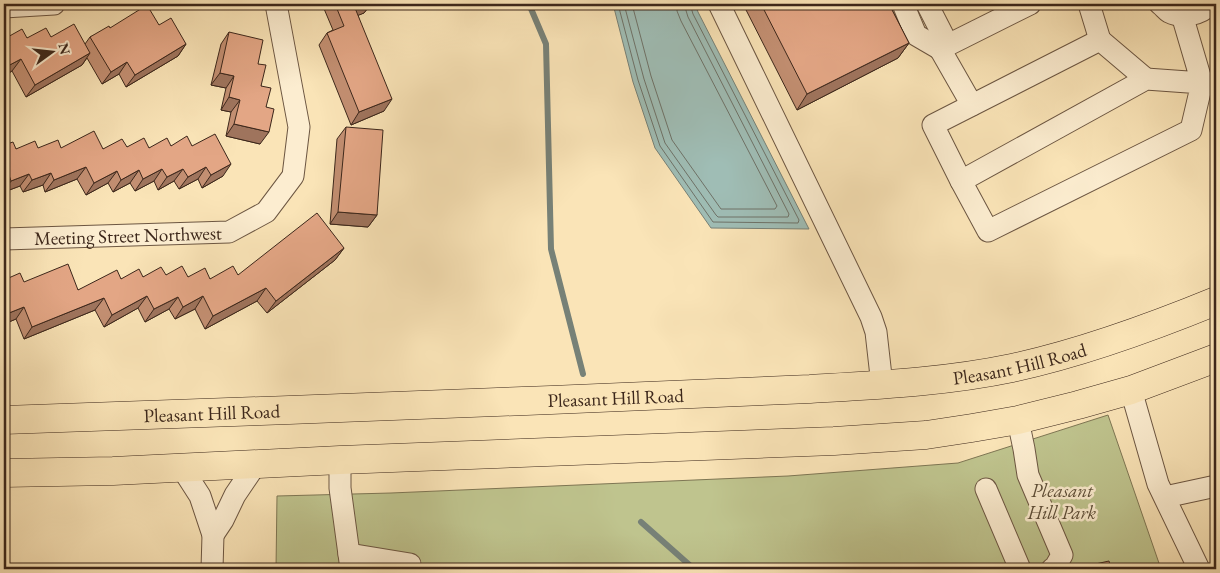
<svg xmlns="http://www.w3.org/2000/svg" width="1220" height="573" font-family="'EB Garamond',serif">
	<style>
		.green { fill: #bfc48e; stroke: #7e7654 }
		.water { fill: #9fbdb5; stroke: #778177 }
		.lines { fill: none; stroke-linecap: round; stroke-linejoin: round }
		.shore { stroke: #6e7268; stroke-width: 1 }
		.stream { stroke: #778177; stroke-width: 6 }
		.minor-casing { stroke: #6c5642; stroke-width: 23 }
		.highway-casing { stroke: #3c271b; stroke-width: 29 }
		.path { stroke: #3c271b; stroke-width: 3; stroke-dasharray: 1 2.5; stroke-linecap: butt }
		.minor { stroke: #fcedd0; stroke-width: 21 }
		.highway { stroke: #fae4b7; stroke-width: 28 }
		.wall { fill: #c38f72; stroke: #3c271b }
		.shaded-wall { fill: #9f745d; stroke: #3c271b }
		.building { fill: #e3a685; stroke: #3c271b }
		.labels { text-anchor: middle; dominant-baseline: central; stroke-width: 5; stroke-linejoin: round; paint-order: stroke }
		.street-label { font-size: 19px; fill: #3c271b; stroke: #fcedd0 }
		.park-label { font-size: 19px; font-style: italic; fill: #5d4e38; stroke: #fcedd0 }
	</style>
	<rect width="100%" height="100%" fill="#fae4b7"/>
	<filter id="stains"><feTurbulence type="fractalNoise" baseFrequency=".004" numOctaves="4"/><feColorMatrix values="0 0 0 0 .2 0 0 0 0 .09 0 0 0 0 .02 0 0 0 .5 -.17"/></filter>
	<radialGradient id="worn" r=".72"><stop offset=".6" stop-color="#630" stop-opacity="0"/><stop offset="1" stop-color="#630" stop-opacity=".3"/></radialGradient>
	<polygon class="green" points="1108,415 1161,569 276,569 277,496 391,493 788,476 958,463"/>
	<polygon class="water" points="613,4 695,4 698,12 809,229 711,228 655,148 633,82"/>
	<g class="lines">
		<g class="shore">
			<polyline points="618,4 638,80 660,146 713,222 798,223 799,220 693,14 690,4"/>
			<polyline points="624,4 644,79 665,143 716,215 718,217 788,217 789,214 688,17 684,4"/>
			<polyline points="632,4 651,76 672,140 721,209 775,209 777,206 681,21 677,11 677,4"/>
		</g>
		<g class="stream">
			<polyline points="529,4 546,44 551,249 583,374"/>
			<polyline points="641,522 694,569"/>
		</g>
		<defs>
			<g id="minor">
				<polyline points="719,4 871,317 876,332 882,385"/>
				<polyline points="903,4 916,35 940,49"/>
				<polyline points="927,4 948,45"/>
				<polyline points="1089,4 1100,40"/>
				<path d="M 1160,4 C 1163,6 1166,10 1169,12 C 1183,19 1201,14 1211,4"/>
				<polyline points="4,7 54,4"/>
				<polyline points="1182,15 1202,83 1146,79 961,181 988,231 1191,130 1202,83"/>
				<polyline points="972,105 940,49 1030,4"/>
				<polyline points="961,181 933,125 1100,40 1146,79"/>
				<path id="s1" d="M 4,239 L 229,232 L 266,212 L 293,176 L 299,127 L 276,4"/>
				<polyline points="1131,390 1158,484 1199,569"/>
				<polyline points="1018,420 1024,449 1028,475 1062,555 1055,567 1052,569"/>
				<polyline points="340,460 340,488 351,569"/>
				<polyline points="182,468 200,496 213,535 212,569"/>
				<polyline points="986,489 1020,569"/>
				<polyline points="1165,497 1216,486"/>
				<polyline points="213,535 223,520 235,495 256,464"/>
				<polyline points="349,554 410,564 409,569"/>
			</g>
			<g id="highway">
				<path id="s2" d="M 4,420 C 186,414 369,407 551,400 C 638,397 724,393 810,389 C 878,385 945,382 1012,368 C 1082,353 1150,328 1216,301"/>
				<polyline points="4,473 113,471 340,460 834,441 926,435 972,428 1018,420 1078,405 1131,390 1216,358"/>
			</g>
		</defs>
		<use href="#minor" class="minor-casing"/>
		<use href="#highway" class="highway-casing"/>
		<polyline class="path" points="431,567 455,569"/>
		<use href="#minor" class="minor"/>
		<use href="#highway" class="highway"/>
	</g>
	<g class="wall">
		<polygon points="322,4 371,4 364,13 358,15 384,111 351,125 319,45 327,33 333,30"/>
		<polygon points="743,4 889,4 909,43 898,58 797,110"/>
		<polygon points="159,25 186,44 178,56 126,87 119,74 102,84 87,58 82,65 26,97 12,71 4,76 4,33 6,38 27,38 51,37 85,44 90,37 110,28"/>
		<polygon points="229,32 258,64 261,86 266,107 260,144 226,136 231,112 221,110 226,88 211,85 221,44"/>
		<polygon points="346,127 377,215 368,227 330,224 337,139"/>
		<polygon points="4,145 16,149 103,149 127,147 149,148 171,146 192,146 223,176 202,188 198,179 179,189 174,181 158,190 154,181 135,191 130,183 113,192 108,183 86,195 77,179 45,192 43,185 23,192 20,186 4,192"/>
		<polygon points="344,248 335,260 267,313 257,301 205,329 195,309 175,319 169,309 145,322 138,308 104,327 95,310 24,339 16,319 4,324 4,280 78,290 121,279 166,275 210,279 238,275"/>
	</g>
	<g class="shaded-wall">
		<polygon points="365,4 371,4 364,13 347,20 355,8"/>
		<polygon points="909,43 898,58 797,110 807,94"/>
		<polygon points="186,44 178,56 126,87 135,75"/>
		<polygon points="90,53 82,65 26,97 35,85"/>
		<polygon points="21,59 12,71 4,76 4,68"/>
		<polygon points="127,62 119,74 102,84 111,72"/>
		<polygon points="220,73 234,76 226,88 211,85"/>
		<polygon points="229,97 240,100 231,112 221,110"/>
		<polygon points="392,99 384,111 351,125 359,112"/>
		<polygon points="234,124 269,132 260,144 226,136"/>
		<polygon points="231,164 223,176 202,188 211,175"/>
		<polygon points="86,167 77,179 45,192 54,180"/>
		<polygon points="206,167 198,179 179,189 188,177"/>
		<polygon points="162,169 154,181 135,191 143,179"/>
		<polygon points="183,169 174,181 158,190 167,177"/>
		<polygon points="139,170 130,183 113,192 121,180"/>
		<polygon points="117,171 108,183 86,195 94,183"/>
		<polygon points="51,173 43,185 23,192 32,180"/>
		<polygon points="29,174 20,186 4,192 11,181"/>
		<polygon points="338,212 377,215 368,227 330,224"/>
		<polygon points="344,248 335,260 267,313 276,301"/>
		<polygon points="266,288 257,301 205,329 213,316"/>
		<polygon points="147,296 138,308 104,327 112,315"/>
		<polygon points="203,296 195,309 175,319 183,307"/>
		<polygon points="178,297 169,309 145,322 154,309"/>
		<polygon points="104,298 95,310 24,339 32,327"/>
		<polygon points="24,307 16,319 4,324 4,315"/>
	</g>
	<g class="building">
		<polygon points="335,4 365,4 355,8 392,99 359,112 327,33 344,26"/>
		<polygon points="761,4 889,4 909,43 807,94"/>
		<polygon points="147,5 159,25 171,18 186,44 135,75 127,62 111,72 90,37 109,26 110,28"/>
		<polygon points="74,24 90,53 35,85 21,59 4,68 4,33 6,38 22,29 27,38 46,28 51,37"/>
		<polygon points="229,32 263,40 258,64 266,65 261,86 271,88 266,107 274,109 269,132 234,124 240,100 229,97 234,76 220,73"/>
		<polygon points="346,127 383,130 377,215 338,212"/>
		<polygon points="94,131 103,149 122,139 127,147 144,138 149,148 167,138 171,146 187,136 192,146 215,134 231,164 211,175 206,167 188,177 183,169 167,177 162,169 143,179 139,170 121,180 117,171 94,183 86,167 54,180 51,173 32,180 29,174 11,181 8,172 4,174 4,145 13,142 16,149 35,141 38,148 58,140 61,148"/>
		<polygon points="317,213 344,248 276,301 266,288 213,316 203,296 183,307 178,297 154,309 147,296 112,315 104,298 32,327 24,307 4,315 4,280 20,273 24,282 68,264 78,290 117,270 121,279 139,269 143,277 161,267 166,275 182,266 188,277 205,268 210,279 233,266 238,275"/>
		<polygon points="1109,561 1111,569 1073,569"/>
	</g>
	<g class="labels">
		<g class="street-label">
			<text stroke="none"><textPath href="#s1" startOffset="124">Meeting Street Northwest</textPath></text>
			<text stroke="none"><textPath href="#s2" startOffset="1018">Pleasant Hill Road</textPath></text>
			<text stroke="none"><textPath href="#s2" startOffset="612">Pleasant Hill Road</textPath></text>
			<text stroke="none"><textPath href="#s2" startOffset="208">Pleasant Hill Road</textPath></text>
		</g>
		<g class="park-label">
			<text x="1062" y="490">Pleasant<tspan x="1062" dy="22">Hill Park</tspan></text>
		</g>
	</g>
	<rect width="1220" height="573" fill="none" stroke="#fae4b7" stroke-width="20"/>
	<rect x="5" y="5" width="1210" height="563" fill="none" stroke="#3c271b" stroke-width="2.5"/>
	<rect x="10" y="10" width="1200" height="553" fill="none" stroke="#3c271b"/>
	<g transform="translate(52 52) rotate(75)" stroke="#fcedd0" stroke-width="4" paint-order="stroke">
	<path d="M0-4L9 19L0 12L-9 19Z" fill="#3c271b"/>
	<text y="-8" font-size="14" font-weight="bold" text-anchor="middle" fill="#3c271b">N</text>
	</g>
	<rect width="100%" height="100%" filter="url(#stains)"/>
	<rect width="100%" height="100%" fill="url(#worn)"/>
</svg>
